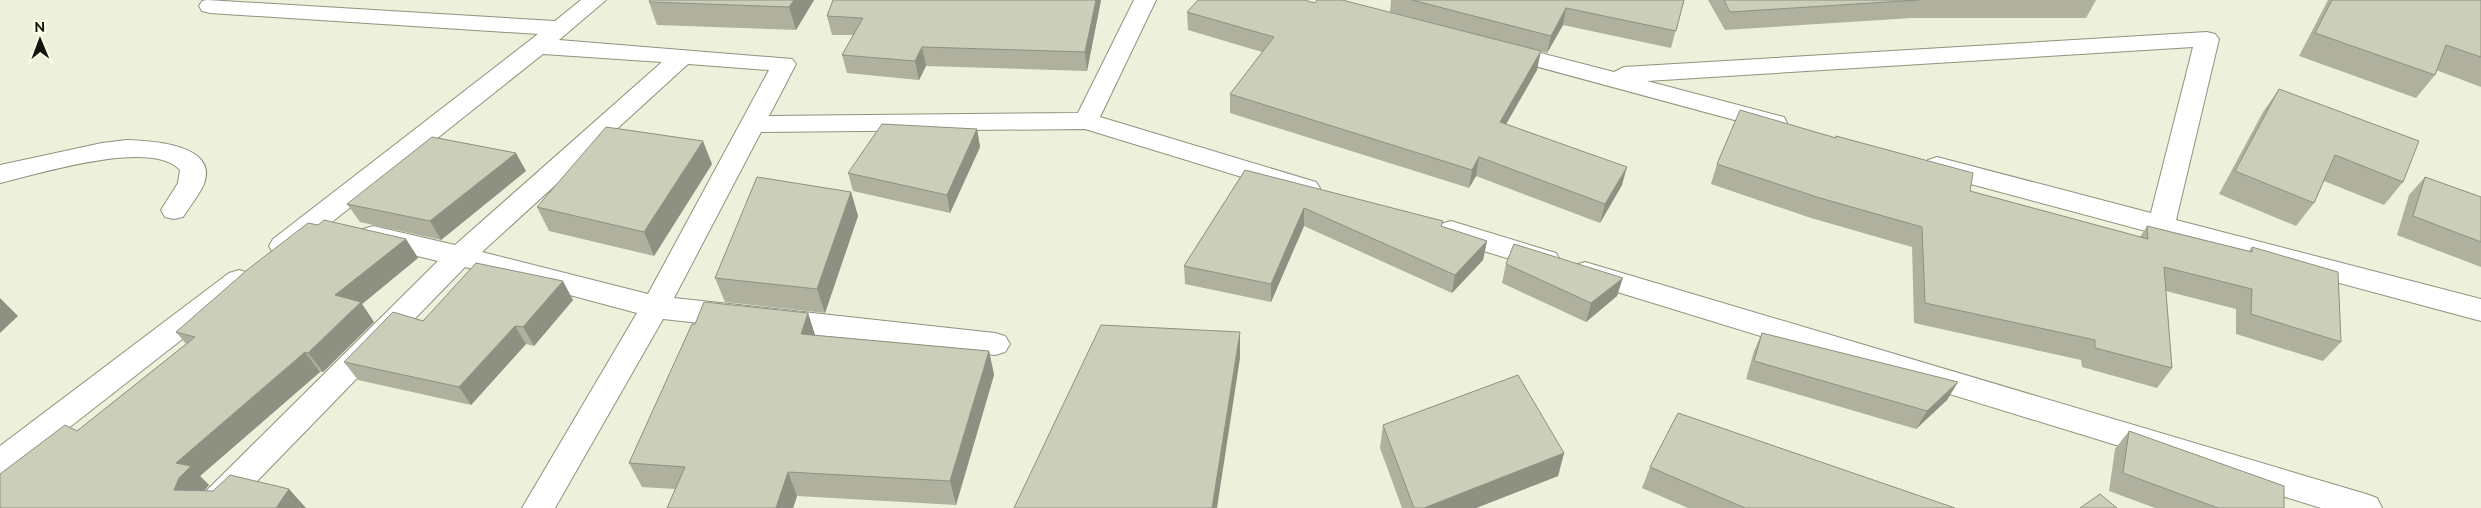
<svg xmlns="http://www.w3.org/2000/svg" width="2481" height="508" font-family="Raleway,sans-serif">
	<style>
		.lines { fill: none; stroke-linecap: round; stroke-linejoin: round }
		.minor-casing { stroke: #8f927d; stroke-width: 2 }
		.minor { fill: #fff; fill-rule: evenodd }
		.wall { fill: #afb19e }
		.shaded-wall { fill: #8e9081 }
		.building { fill: #cbceb8; stroke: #8e9081 }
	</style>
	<rect width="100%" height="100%" fill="#edf0da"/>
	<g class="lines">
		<defs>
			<g id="minor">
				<path d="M 207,0 L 555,21 L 581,0 L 606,0 L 559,40 L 792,59 L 796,64 L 769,116 L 1078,113 L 1134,0 L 1156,0 L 1100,117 L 1316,182 L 1320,188 L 1316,194 L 1307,197 L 1085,129 L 761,132 L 674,298 L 995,333 L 1005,336 L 1010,344 L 1005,352 L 995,355 L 663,319 L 555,508 L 522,508 L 637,313 L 465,267 L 231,508 L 194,508 L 199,498 L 438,261 L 363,243 L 359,236 L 363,229 L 373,226 L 455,245 L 662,62 L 543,54 L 293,253 L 283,256 L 273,253 L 269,246 L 273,239 L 538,34 L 210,13 L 202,11 L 199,6 L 202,1 ZM 688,64 L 769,70 L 648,294 L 482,252 Z"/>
				<polygon points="2207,32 2215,34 2219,39 2176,220 2481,299 2481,321 1937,175 1928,172 1924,166 1928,160 1937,157 2151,213 2193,47 1647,81 1784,117 1787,123 1784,129 1775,131 1494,55 1490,50 1494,45 1502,43 1614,72 1624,67"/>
				<path d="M 127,140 C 151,141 219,144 204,184 C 199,195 190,206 183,217 L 174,219 L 165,217 L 161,210 L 178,183 L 180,170 C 152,138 38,174 0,183 L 0,165 L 102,143 Z"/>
				<polygon points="1451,221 1556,253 1560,260 1556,267 1546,270 1441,238 1437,231 1441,224"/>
				<polygon points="1585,262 2366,494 2377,498 2382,508 2321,508 1575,279 1571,272 1575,265"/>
				<polygon points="239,270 249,273 253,280 249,287 11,473 0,477 0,446 229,273"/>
			</g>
		</defs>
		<use href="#minor" class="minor-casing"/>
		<use href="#minor" class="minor"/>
	</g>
	<g class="wall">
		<polygon points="814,0 796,30 657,25 649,2"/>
		<polygon points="833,0 1101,0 1087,71 926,66 919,80 847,73 842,55 853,35 832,35 827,16"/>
		<polygon points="1391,0 1684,0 1671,48 1563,25 1547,53 1390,12"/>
		<polygon points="1708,0 2096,0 2086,18 1912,18 1725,30"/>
		<polygon points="2328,0 2481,0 2481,87 2436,70 2435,75 2416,98 2299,56"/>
		<polygon points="1187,12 1537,70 1506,124 1622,185 1600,223 1476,176 1469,188 1230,113 1230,94 1262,52 1188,30"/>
		<polygon points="2279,89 2403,182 2384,205 2324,181 2314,203 2296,226 2219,194 2263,112"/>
		<polygon points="977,129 980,147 950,213 853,191 848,173"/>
		<polygon points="712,164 654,256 549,231 537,207"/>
		<polygon points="1717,164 1970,191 2140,237 2147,226 2249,251 2252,247 2341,342 2323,361 2236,334 2236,309 2166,291 2172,368 2157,388 2082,367 2081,360 1914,323 1912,247 1811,218 1711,184"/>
		<polygon points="1245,170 1443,227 1487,241 1483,260 1452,293 1304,226 1271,302 1185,284 1184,266"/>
		<polygon points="526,171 441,240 360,222 347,204"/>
		<polygon points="2425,177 2481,197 2481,267 2397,235 2409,195"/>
		<polygon points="851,192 858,216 825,313 725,302 715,278"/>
		<polygon points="318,225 406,239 418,258 362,304 374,322 323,372 320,372 200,476 209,485 204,491 289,489 0,508 77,431 186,344 176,332"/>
		<polygon points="1506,264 1617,296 1586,322 1502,283"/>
		<polygon points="573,300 534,346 526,344 471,405 358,380 344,362 423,321"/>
		<polygon points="808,313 815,335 989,351 994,375 956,505 797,496 793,508 667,508 675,489 642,487 629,463 695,324"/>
		<polygon points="1762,333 1958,382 1947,400 1916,429 1746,379 1754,351"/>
		<polygon points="1383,425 1564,453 1558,476 1476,508 1402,508 1380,448"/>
		<polygon points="2129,431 2284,508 2155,508 2109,491 2115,449"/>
		<polygon points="1650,467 1955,508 1688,508 1642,488"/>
	</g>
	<g class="shaded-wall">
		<polygon points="794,0 814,0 796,30 789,7"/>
		<polygon points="1096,0 1101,0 1087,71 1085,52"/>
		<polygon points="1566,8 1563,25 1547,53 1551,36"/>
		<polygon points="922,47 926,66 919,80 915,61"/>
		<polygon points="1541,51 1537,70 1497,140 1500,122"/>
		<polygon points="977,129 980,147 950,213 947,195"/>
		<polygon points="703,141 712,164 654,256 644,232"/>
		<polygon points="516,153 526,171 441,240 430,221"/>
		<polygon points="1479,157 1476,176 1469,188 1472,170"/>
		<polygon points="1627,167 1622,185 1600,223 1605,204"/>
		<polygon points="851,192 858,216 825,313 817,289"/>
		<polygon points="1304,208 1304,226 1271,302 1271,284"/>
		<polygon points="406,239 418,258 362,304 374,322 323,372 308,353 335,295"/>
		<polygon points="1487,241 1483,260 1452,293 1455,275"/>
		<polygon points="1623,278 1617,296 1586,322 1591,303"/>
		<polygon points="563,281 573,300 534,346 523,327"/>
		<polygon points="0,298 18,316 0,333"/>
		<polygon points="808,313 816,338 801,334"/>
		<polygon points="515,326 526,344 471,405 459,387"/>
		<polygon points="1240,332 1240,358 1217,508 1212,508"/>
		<polygon points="989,351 994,375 956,505 950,481"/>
		<polygon points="305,352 320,372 200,476 209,485 198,497 174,490 176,463"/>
		<polygon points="1958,382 1947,400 1916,429 1927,411"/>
		<polygon points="1564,453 1558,476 1476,508 1424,508"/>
		<polygon points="788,472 797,496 793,508 776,508"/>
		<polygon points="289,489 306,508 276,508"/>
	</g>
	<g class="building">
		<polygon points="650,0 794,0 789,7 649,2"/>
		<polygon points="833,0 1096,0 1085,52 922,47 915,61 842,55 863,18 827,16"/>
		<polygon points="1198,0 1304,0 1315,3 1317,0 1342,0 1541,51 1500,122 1627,167 1605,204 1479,157 1472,170 1230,94 1274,37 1187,12"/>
		<polygon points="1412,0 1684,0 1676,31 1566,8 1551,36"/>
		<polygon points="1724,0 1919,0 1730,12"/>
		<polygon points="2332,0 2481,0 2481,57 2446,45 2435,75 2315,33"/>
		<polygon points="2279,89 2419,141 2403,182 2335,155 2314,203 2235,171"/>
		<polygon points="1740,110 1836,138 1836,136 1973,173 1970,191 2148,239 2147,226 2252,252 2252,247 2338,272 2341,342 2251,314 2252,289 2164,267 2172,368 2095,348 2095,340 1925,303 1922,227 1820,198 1717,164"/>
		<polygon points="882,124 977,129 947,195 848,173"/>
		<polygon points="606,127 703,141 644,232 537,207"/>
		<polygon points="432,137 516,153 430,221 347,204"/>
		<polygon points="1245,170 1443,221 1441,226 1487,241 1455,275 1304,208 1271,284 1184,266"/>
		<polygon points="757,177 851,192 817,289 715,278"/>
		<polygon points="2425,177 2481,197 2481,242 2413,216"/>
		<polygon points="324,220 406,239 335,295 361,302 308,353 305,352 176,463 191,466 179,478 174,490 213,491 230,475 289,489 276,508 0,508 0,474 65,425 77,431 195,337 176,332 247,270 308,223 318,225"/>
		<polygon points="1514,244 1623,278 1591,303 1506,264"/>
		<polygon points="476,263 563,281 523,327 515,326 459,387 344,362 393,312 423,321"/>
		<polygon points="704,302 808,313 801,334 989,351 950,481 788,472 776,508 667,508 685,467 629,463 692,324 695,324"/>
		<polygon points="1101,325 1240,332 1212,508 1014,508"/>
		<polygon points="1762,333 1958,382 1927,411 1754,361"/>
		<polygon points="1518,375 1564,453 1424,508 1414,508 1383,425"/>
		<polygon points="1678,413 1955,508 1745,508 1650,467"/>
		<polygon points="2129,431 2284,486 2284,508 2218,508 2123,473"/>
		<polygon points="2100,494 2117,508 2080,508"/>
	</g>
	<g transform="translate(40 40) rotate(359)" stroke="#fafee7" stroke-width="4" paint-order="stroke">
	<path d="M0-4L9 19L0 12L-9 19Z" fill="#15160e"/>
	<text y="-8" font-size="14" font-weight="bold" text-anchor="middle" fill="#15160e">N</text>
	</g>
</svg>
